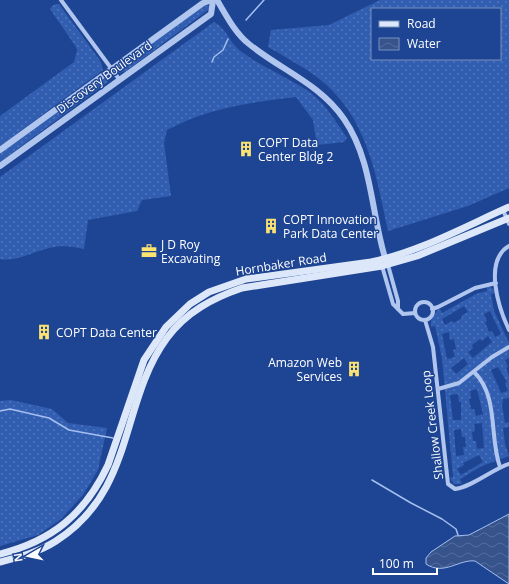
<svg xmlns="http://www.w3.org/2000/svg" width="509" height="584" font-family="'Open Sans',sans-serif">
	<style>
		.grass { fill: url(#grass-dots); fill-rule: evenodd }
		.water { fill: url(#water-waves); stroke: #a4bff0 }
		.lines { fill: none; stroke-linecap: round; stroke-linejoin: round }
		.stream { stroke: #a4bff0; stroke-width: 1.5 }
		.minor { stroke: #b0c6ee; stroke-width: 4 }
		.tertiary { stroke: #b0c6ee; stroke-width: 6 }
		.secondary { stroke: #dde7fa; stroke-width: 7 }
		.labels { text-anchor: middle; dominant-baseline: central; stroke-width: 3; stroke-linejoin: round; paint-order: stroke }
		.street-label { font-size: 12px; fill: #fff; stroke: #1e4593 }
		.poi-label { font-size: 12px; fill: #fff; stroke: #1e4593; text-anchor: start }
	</style>
	<defs>
		<pattern id="grass-dots" width="8" height="8" patternUnits="userSpaceOnUse"><rect width="8" height="8" fill="#325eb1"/><path d="M2 2h.1M6 6h.1" fill="none" stroke="#5176bd" stroke-width="1.8" stroke-linecap="round"/></pattern>
		<pattern id="water-waves" width="16" height="10" patternUnits="userSpaceOnUse"><rect width="16" height="10" fill="#37538c"/><path d="M0 5q4-4 8 0t8 0" fill="none" stroke="#556d9d"/></pattern>
	</defs>
	<rect width="100%" height="100%" fill="#1e4593"/>
	<g class="grass">
		<path d="M 380,0 L 509,0 L 509,188 L 468,206 L 388,231 C 376,174 367,115 317,77 C 302,66 285,57 268,47 L 271,30 L 329,25 ZM 372,9 L 500,9 L 500,59 L 372,59 Z"/>
		<polygon points="56,4 59,4 101,62 103,70 0,146 0,116 74,62 77,50 76,47 50,9 52,6"/>
		<polygon points="203,5 210,6 208,10 126,71 119,73 118,71 119,67"/>
		<path d="M 214,22 C 227,29 228,40 238,49 C 256,64 285,76 305,89 C 323,100 335,120 347,138 L 344,142 L 317,145 L 313,120 L 296,97 C 252,102 207,108 167,130 L 164,143 L 171,196 L 142,200 L 137,211 L 88,220 L 84,249 C 72,246 61,245 49,248 C 32,252 17,262 0,259 L 0,177 Z"/>
		<polygon points="107,76 111,76 109,81 0,162 0,153"/>
		<path d="M 487,287 L 490,287 L 495,290 L 495,293 L 491,294 L 494,311 L 509,343 L 509,358 L 505,360 L 508,367 L 506,368 L 509,376 L 509,398 L 503,399 L 502,406 L 505,423 L 509,422 L 509,427 L 503,428 L 505,444 L 509,456 L 482,466 L 460,479 L 462,484 L 454,484 L 450,478 L 453,477 L 442,358 L 435,326 L 431,327 C 430,320 434,312 440,309 L 442,313 L 476,294 L 487,291 ZM 464,306 L 468,312 L 461,316 L 462,318 L 454,323 L 452,321 L 445,325 L 442,319 ZM 490,311 L 501,334 L 495,337 L 492,331 L 489,332 L 485,322 L 487,321 L 484,314 ZM 449,332 L 450,340 L 454,339 L 456,349 L 453,350 L 455,357 L 447,359 L 442,334 ZM 488,336 L 492,342 L 473,358 L 468,352 L 473,348 L 472,345 L 480,339 L 482,341 ZM 464,358 L 468,364 L 456,374 L 451,368 ZM 498,367 L 507,382 L 505,383 L 508,391 L 501,393 L 491,370 ZM 477,389 L 483,414 L 476,416 L 474,409 L 471,409 L 469,399 L 471,398 L 470,391 ZM 458,394 L 459,402 L 461,402 L 461,420 L 453,420 L 450,395 ZM 482,423 L 484,448 L 477,449 L 476,441 L 473,441 L 472,432 L 475,431 L 474,424 ZM 461,429 L 462,437 L 465,437 L 466,447 L 463,447 L 464,455 L 456,456 L 454,430 ZM 479,455 L 483,462 L 461,475 L 457,469 L 464,465 L 463,463 Z"/>
		<polygon points="11,400 52,409 68,423 107,428 98,470 83,495 61,519 38,535 0,546 0,401"/>
	</g>
	<path class="water" d="M 509,514 L 509,584 L 475,561 C 459,559 444,576 426,564 L 426,558 L 431,552 L 455,536 L 469,535 Z"/>
	<g class="lines">
		<g class="stream">
			<polyline points="246,20 264,0"/>
			<polyline points="212,62 214,57 223,50 228,39"/>
			<polyline points="0,411 10,409 49,418 69,430 113,438"/>
			<polyline points="372,480 411,503 442,519 456,529 458,535"/>
		</g>
		<g class="minor">
			<polyline points="61,0 119,79"/>
			<polyline points="503,210 509,224"/>
			<path d="M 509,246 C 483,261 499,309 509,330"/>
			<polyline points="388,265 398,301 398,309"/>
			<polyline points="382,266 393,304 403,314 415,313"/>
			<circle cx="424" cy="311" r="9"/>
			<polyline points="432,309 438,307 475,288 496,283"/>
			<path d="M 425,320 L 433,347 L 448,484 L 455,489 C 470,488 493,469 509,464"/>
			<path d="M 474,372 C 499,396 489,437 500,467"/>
			<polyline points="438,389 459,383 492,357 509,347"/>
		</g>
		<g class="tertiary">
			<path d="M 217,0 C 226,15 235,33 249,44 C 281,70 320,84 344,119 C 373,161 371,215 386,261"/>
			<polyline points="0,150 203,3 213,0"/>
			<polyline points="0,166 211,14 213,1"/>
		</g>
		<g class="secondary">
			<path d="M 0,554 C 52,541 85,514 108,465 L 144,360 L 166,327 L 190,304 L 209,292 L 246,279 L 371,262 C 419,252 464,227 509,207"/>
			<path d="M 0,562 C 20,557 39,552 56,541 C 136,490 119,403 167,338 C 186,312 213,298 242,288 L 382,266 L 417,256 L 509,218"/>
		</g>
	</g>
	<defs>
		<symbol id="building-bare" viewBox="-9 -9 18 18"><path d="M-4-6H4V6H1V3H-1V6H-4ZM-2.5-4.3h1.7v1.8h-1.7ZM.8-4.3h1.7v1.8H.8ZM-2.5-1h1.7V.8h-1.7ZM.8-1h1.7V.8H.8Z" fill="#fce270" stroke="#1e4593" stroke-width="2.5" paint-order="stroke"/></symbol>
		<symbol id="office-bare" viewBox="-9 -9 18 18"><path d="M-6-3h4V-5.5h4V-3h4V5H-6ZM-1-4.5V-3h2v-1.5ZM-6 0V1H6V0Z" fill="#fce270" stroke="#1e4593" stroke-width="2.5" paint-order="stroke"/></symbol>
	</defs>
	<g fill-rule="evenodd">
		<use href="#building-bare" x="235" y="138" width="22" height="22"/>
		<use href="#building-bare" x="260" y="215" width="22" height="22"/>
		<use href="#office-bare" x="138" y="240" width="22" height="22"/>
		<use href="#building-bare" x="33" y="321" width="22" height="22"/>
		<use href="#building-bare" x="343" y="358" width="22" height="22"/>
	</g>
	<g class="labels">
		<g class="street-label">
			<text transform="translate(104 77) rotate(-36)">Discovery Boulevard</text>
			<text transform="translate(281 264) rotate(-9)">Hornbaker Road</text>
			<text transform="translate(432 425) rotate(-97)">Shallow Creek Loop</text>
		</g>
		<g class="poi-label">
			<text x="258" y="142">COPT Data<tspan x="258" dy="14">Center Bldg 2</tspan></text>
			<text x="283" y="219">COPT Innovation<tspan x="283" dy="14">Park Data Center</tspan></text>
			<text x="161" y="244">J D Roy<tspan x="161" dy="14">Excavating</tspan></text>
			<text x="56" y="332">COPT Data Center</text>
			<text x="342" y="362" text-anchor="end">Amazon Web<tspan x="342" dy="14">Services</tspan></text>
		</g>
	</g>
	<rect x="371" y="8" width="130" height="52" fill="#1e4593" stroke="#788fbe"/>
	<rect x="379" y="21" width="20" height="6" fill="#dde7fa" stroke="#788fbe"/>
	<text x="407" y="28" font-size="12" fill="#ffffff">Road</text>
	<rect x="379" y="38" width="20" height="12" fill="url(#water-waves)" stroke="#788fbe"/>
	<text x="407" y="48" font-size="12" fill="#ffffff">Water</text>
	<g transform="translate(28 556) rotate(261)" stroke="#1e4593" stroke-width="3" paint-order="stroke">
	<path d="M0-3L7 15L0 10L-7 15Z" fill="#ffffff"/>
	<text y="-6" font-size="11" font-weight="bold" text-anchor="middle" fill="#ffffff">N</text>
	</g>
	<path d="M373 568v6h64v-6" fill="none" stroke="#ffffff" stroke-width="2"/>
	<text x="379" y="568" font-size="12" fill="#ffffff" stroke="#1e4593" stroke-width="3" paint-order="stroke">100 m</text>
</svg>
